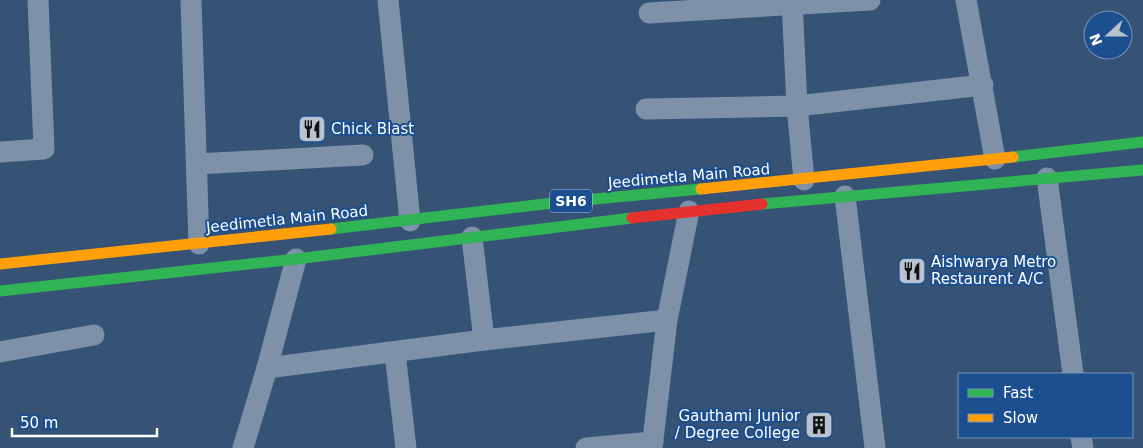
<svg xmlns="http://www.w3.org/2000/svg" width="1143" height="448" font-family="'DejaVu Sans',sans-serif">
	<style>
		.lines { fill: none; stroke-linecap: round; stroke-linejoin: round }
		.street { stroke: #7d92a8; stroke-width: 21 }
		.fast { stroke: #30b455; stroke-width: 11 }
		.slow { stroke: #ff9f0a; stroke-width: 11 }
		.jam { stroke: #e5322d; stroke-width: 11 }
		.labels { text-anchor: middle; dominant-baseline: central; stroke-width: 4; stroke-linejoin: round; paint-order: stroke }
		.shield { fill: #1b4f8f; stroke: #bbcadd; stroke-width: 1 }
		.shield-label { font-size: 14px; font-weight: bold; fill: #fff }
		.poi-label { font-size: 15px; fill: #fff; stroke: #1b4f8f; text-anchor: start }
		.street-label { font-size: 15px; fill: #fff; stroke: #1b4f8f }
	</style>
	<rect width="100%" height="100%" fill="#365274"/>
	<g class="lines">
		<g class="street">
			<polyline points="191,0 199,244"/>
			<polyline points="388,0 410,221"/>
			<polyline points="792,0 797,106 804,180"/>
			<polyline points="966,0 995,159"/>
			<polyline points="649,13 870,0"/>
			<polyline points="646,109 797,106 983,85"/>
			<polyline points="0,152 44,149 38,0"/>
			<polyline points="197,164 363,155"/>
			<polyline points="1047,178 1073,374"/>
			<polyline points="845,196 875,448"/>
			<polyline points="472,237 484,340"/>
			<polyline points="667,320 689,211"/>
			<polyline points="0,352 94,335"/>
			<polyline points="395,353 406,448"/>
			<polyline points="267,368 484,340 667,320 652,448"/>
			<polyline points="1081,437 1083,448"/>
			<polyline points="243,448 267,368 296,259"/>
			<polyline points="586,448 653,442"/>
		</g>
		<g class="fast">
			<polyline points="1013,157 1143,142"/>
			<polyline points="762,204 1143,170"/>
			<polyline points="331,229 553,203 701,189"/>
			<polyline points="0,291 296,259 632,218"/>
		</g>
		<g class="slow">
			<polyline points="701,189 1013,157"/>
			<polyline points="0,264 331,229"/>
		</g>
		<polyline class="jam" points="632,218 762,204"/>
	</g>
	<defs>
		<symbol id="restaurant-square" viewBox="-11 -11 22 22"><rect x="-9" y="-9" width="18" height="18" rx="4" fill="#b9c2ce" stroke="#1b4f8f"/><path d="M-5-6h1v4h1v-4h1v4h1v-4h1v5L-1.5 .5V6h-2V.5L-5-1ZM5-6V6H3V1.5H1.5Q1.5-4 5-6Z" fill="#111"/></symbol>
		<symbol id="building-square" viewBox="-11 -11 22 22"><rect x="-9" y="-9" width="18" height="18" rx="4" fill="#b9c2ce" stroke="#1b4f8f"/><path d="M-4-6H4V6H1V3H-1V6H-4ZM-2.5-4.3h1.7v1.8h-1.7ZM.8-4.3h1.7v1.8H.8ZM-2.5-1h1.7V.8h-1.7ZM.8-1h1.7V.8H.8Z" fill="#111"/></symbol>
	</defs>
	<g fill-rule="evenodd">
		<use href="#restaurant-square" x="296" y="113" width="32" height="32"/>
		<use href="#restaurant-square" x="896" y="255" width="32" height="32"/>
		<use href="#building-square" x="803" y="409" width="32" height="32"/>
	</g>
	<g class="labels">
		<rect class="shield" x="550" y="189.5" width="42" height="23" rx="4"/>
		<g class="shield-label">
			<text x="571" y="201">SH6</text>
		</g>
		<g class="poi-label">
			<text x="331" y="129">Chick Blast</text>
			<text x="931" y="262">Aishwarya Metro<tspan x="931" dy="17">Restaurent A/C</tspan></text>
			<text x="800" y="416" text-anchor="end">Gauthami Junior<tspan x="800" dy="17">/ Degree College</tspan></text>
		</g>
		<g class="street-label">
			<text transform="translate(689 176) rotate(-5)">Jeedimetla Main Road</text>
			<text transform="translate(287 219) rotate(-6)">Jeedimetla Main Road</text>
		</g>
	</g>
	<rect x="958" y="373" width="175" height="65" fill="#1b4f8f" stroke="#7695bc"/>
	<rect x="968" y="389" width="25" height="8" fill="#30b455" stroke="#7695bc"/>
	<text x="1003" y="398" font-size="15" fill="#ffffff">Fast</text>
	<rect x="968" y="414" width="25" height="8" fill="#ff9f0a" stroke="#7695bc"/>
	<text x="1003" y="423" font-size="15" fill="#ffffff">Slow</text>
	<g transform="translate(1108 35) rotate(249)"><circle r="24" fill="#1b4f8f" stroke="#7695bc"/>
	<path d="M0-4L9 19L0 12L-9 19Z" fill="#b9c2ce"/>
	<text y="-8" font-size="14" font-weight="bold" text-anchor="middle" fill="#ffffff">N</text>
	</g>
	<path d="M12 428v8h145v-8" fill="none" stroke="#ffffff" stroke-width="2.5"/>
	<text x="20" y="428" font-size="15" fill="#ffffff" stroke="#1b4f8f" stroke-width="4" paint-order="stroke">50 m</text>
</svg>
